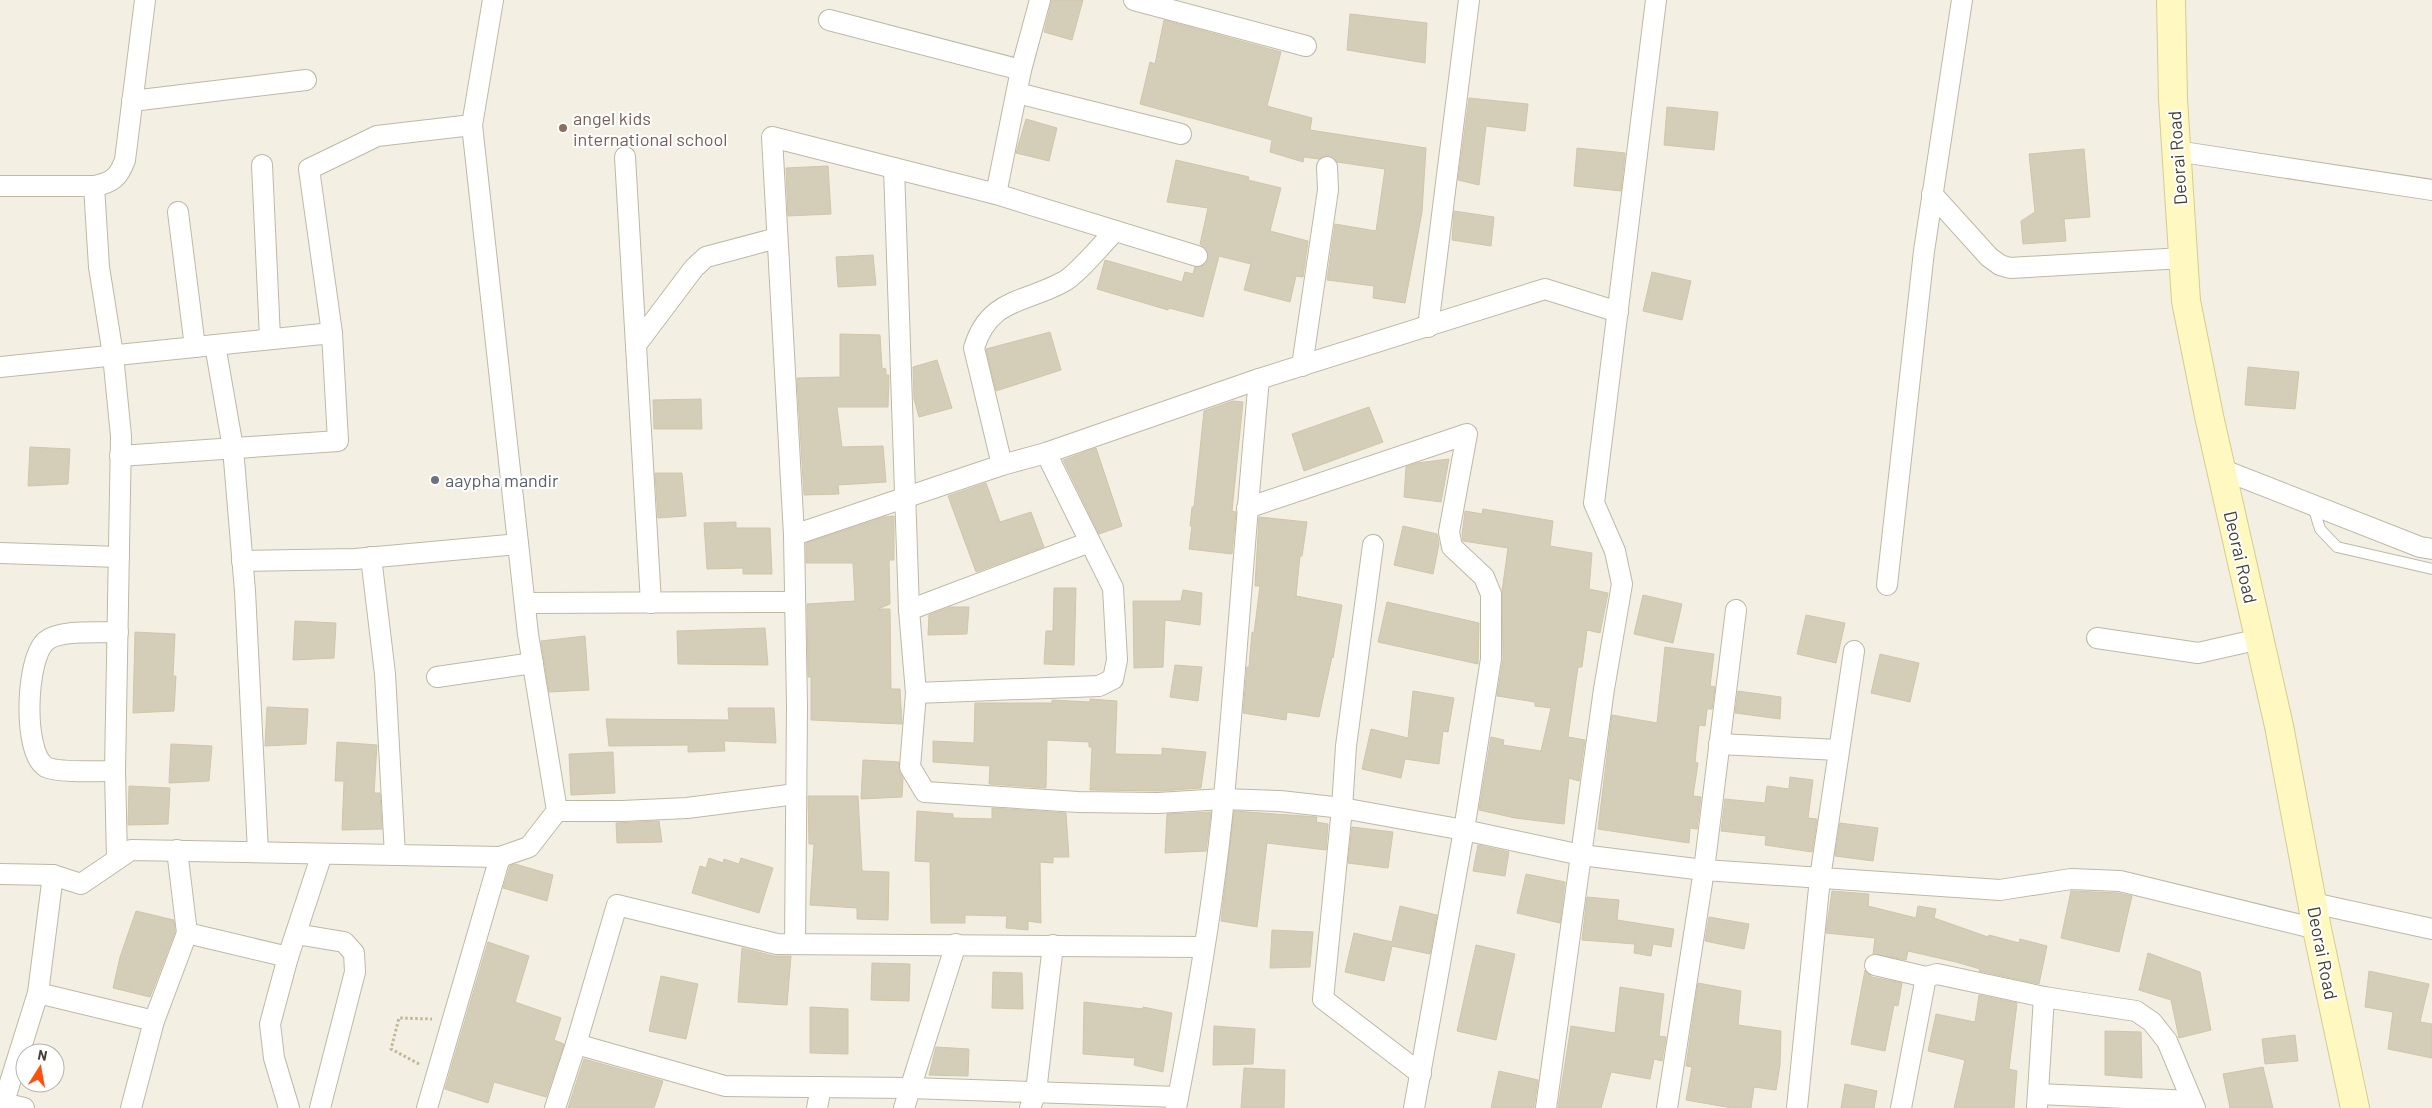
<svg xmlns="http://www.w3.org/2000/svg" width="2432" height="1108" font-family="Barlow,sans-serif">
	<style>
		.building { fill: #d4cdb7; stroke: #d0c6aa }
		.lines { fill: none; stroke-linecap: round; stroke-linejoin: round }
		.lane-casing { stroke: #beb9a5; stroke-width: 12 }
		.street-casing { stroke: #beb9a5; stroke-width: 22 }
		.secondary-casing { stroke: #d5cc8f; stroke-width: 30 }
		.path { stroke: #c1b795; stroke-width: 3; stroke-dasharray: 2.5 2.5; stroke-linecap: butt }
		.lane { stroke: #fff; stroke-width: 10 }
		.street { stroke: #fff; stroke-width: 20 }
		.secondary { stroke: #fff8c0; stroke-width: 28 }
		.education-dot { fill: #8d6e63; stroke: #fff; stroke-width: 2 }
		.worship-dot { fill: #6b7280; stroke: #fff; stroke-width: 2 }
		.labels { text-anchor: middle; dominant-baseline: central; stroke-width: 4; stroke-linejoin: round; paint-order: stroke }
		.education-label { font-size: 18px; fill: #785e54; stroke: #fff; text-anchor: start }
		.street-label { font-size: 18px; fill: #444033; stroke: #fff }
		.worship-label { font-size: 18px; fill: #5b616d; stroke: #fff; text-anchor: start }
	</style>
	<rect width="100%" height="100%" fill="#f3f0e3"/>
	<g class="building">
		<polygon points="1052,0 1083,0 1072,40 1044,32"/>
		<polygon points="1350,14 1427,23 1425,63 1347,50"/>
		<polygon points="1164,20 1281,52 1267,106 1312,118 1310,130 1426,148 1422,212 1405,303 1373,298 1374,286 1327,280 1335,224 1376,231 1385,169 1337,162 1333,157 1327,155 1319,159 1304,157 1303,162 1270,152 1272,140 1140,104 1150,62 1155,64"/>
		<polygon points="1469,98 1528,104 1525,131 1486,126 1479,185 1458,180"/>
		<polygon points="1667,107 1718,112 1714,150 1664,145"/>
		<polygon points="1026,119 1057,128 1049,161 1016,153"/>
		<polygon points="1577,148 1625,153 1621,191 1574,186"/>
		<polygon points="2084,149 2090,217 2064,219 2066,241 2023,244 2021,221 2035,212 2029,154"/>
		<polygon points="1176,160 1249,177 1248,180 1281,188 1270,231 1308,241 1303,277 1296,276 1290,302 1244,290 1251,264 1219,256 1203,317 1169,308 1168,310 1097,289 1105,260 1182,282 1185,272 1193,274 1195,267 1205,265 1208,260 1206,248 1200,244 1208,208 1167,202"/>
		<polygon points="828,166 831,214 788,216 786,168"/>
		<polygon points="1454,211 1494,217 1491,246 1452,240"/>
		<polygon points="873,255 876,285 838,287 836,257"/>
		<polygon points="1652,272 1691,281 1682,320 1643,311"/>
		<polygon points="1050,332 1061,370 996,391 986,349"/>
		<polygon points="840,334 880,335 882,368 886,369 886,375 889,375 888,407 837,407 842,447 883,446 886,482 838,485 839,494 804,495 797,378 840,377"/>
		<polygon points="937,360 952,408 919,417 914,399 913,367"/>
		<polygon points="2248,367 2299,372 2295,409 2245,405"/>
		<polygon points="701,399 702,429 654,429 653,400"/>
		<polygon points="1233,401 1243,402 1232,511 1236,512 1232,554 1189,549 1192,526 1190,526 1192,507 1194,507 1204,411"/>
		<polygon points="1369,407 1383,442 1304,471 1292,434"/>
		<polygon points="30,447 70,449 68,484 28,486"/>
		<polygon points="1096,448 1122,526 1099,534 1063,460"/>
		<polygon points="1449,459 1441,502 1404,497 1406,467 1417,463"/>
		<polygon points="655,473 682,473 686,516 658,518"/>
		<polygon points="986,483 1000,522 1031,512 1044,547 976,572 948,496"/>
		<polygon points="1483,509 1553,521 1550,546 1592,553 1589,589 1608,593 1600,633 1587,630 1582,667 1578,667 1568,737 1585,740 1579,781 1569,778 1564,824 1515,818 1479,810 1491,737 1504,740 1503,745 1541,751 1551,708 1535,706 1535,702 1497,696 1503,659 1502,591 1508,548 1463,541 1462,535 1465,511 1482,514"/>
		<polygon points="894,516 894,560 889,560 890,604 878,609 890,609 891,689 900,689 902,724 811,720 811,677 808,677 808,674 807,604 855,601 853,563 806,563 806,543 884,517"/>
		<polygon points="1259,517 1307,522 1302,556 1300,556 1296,596 1342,605 1333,658 1332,657 1319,717 1287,712 1286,720 1243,713 1247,667 1249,667 1252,632 1254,633 1260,586 1255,586"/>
		<polygon points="736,522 736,528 770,528 772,574 743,574 743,568 707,569 704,523"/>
		<polygon points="1403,526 1437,534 1439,544 1433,574 1394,565"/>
		<polygon points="1054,588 1076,588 1074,665 1044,664 1046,631 1053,631"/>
		<polygon points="1183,590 1202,593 1200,625 1165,620 1163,667 1134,668 1133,601 1181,601"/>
		<polygon points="1643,595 1682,604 1673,643 1634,634"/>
		<polygon points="1387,602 1479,623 1478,664 1378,642"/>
		<polygon points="950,607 969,607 967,634 928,635 929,615"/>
		<polygon points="1806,615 1845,623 1836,663 1797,654"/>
		<polygon points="295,621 336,623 334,658 293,660"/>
		<polygon points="765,628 768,665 678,664 677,631"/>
		<polygon points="135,632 175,634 173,676 176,676 174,711 133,713"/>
		<polygon points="585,636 589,690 549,692 541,641"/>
		<polygon points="1665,647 1714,654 1710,686 1715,687 1712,709 1707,709 1705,726 1699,725 1695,762 1698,763 1693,796 1701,797 1697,829 1690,828 1689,843 1598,829 1612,715 1657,723"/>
		<polygon points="1880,654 1919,663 1910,702 1871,693"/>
		<polygon points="1175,665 1202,667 1198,701 1170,697"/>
		<polygon points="1413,691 1454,698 1448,732 1443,731 1439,764 1405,759 1401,778 1362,769 1371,729 1408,738"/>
		<polygon points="1738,691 1781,697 1780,719 1735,713"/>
		<polygon points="1090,699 1117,701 1115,754 1162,755 1162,748 1206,752 1201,788 1160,791 1090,790 1092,747 1089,747 1089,742 1047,740 1046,788 989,784 990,766 933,762 933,741 974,743 975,703 1052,703 1052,700 1090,702"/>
		<polygon points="267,707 308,709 306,744 265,746"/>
		<polygon points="728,708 774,708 776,743 724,741 725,751 688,752 688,745 609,746 606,719 729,720"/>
		<polygon points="337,742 377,745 374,793 380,793 382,829 342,830 344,781 335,781"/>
		<polygon points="171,744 212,746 209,781 169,783"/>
		<polygon points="613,752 615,793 571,795 569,754"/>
		<polygon points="863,760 899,762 900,773 903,778 902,797 861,799"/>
		<polygon points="1790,777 1813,780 1808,818 1817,819 1812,852 1765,845 1766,836 1721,831 1725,799 1765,803 1767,786 1789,789"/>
		<polygon points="129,786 170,788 168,824 128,825"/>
		<polygon points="808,796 858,796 862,871 889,872 888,920 857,919 857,908 810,905 814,844 809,844"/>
		<polygon points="992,808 1066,813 1069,857 1053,857 1053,863 1040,862 1041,923 1028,921 1028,930 1006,928 1007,916 965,915 965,923 931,923 930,862 915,861 917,811 953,814 953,818 992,819"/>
		<polygon points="1234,811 1317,817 1316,822 1328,824 1326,850 1267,843 1257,927 1221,921"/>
		<polygon points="1211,812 1206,851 1165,853 1167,814"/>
		<polygon points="659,821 662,842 617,843 616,823"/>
		<polygon points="1840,823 1878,828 1873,861 1835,856"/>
		<polygon points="1352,827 1393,832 1388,868 1348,863"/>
		<polygon points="1478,845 1509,852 1505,876 1473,871"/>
		<polygon points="709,858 723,863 724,859 739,864 741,858 773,868 759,913 692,893 700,866 706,868"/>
		<polygon points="515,864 553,875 547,901 503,888 510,866"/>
		<polygon points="1526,874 1565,882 1560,923 1517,913"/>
		<polygon points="1832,891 1869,894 1868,906 1916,918 1918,906 1936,909 1934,918 1988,937 1989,935 2019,943 2020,939 2047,946 2039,984 1979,971 1980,969 1956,962 1908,951 1906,960 1873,954 1875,938 1826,933"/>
		<polygon points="2071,891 2118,893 2132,896 2119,952 2061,938"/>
		<polygon points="1587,897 1619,900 1617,920 1674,929 1671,947 1653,944 1651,956 1634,953 1635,944 1582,940"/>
		<polygon points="1400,906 1437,915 1430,954 1392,946 1384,981 1345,972 1354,933 1392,942"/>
		<polygon points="136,911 174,920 175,932 150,997 113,988 120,957"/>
		<polygon points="1709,917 1749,924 1744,949 1705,941"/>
		<polygon points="1272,930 1313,932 1310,967 1270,968"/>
		<polygon points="488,942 529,956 515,1002 561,1018 554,1040 564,1044 546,1097 494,1082 488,1103 445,1089"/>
		<polygon points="1476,945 1515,954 1496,1040 1457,1031"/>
		<polygon points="742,948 774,956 791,956 787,1005 738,1002"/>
		<polygon points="2148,953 2200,972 2211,1030 2179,1038 2171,1000 2139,990"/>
		<polygon points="872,963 910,964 909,1001 871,1000"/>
		<polygon points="1865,970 1872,977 1902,983 1898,1006 1894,1005 1885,1051 1851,1044"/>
		<polygon points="2369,971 2429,984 2420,1022 2432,1024 2432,1058 2388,1049 2393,1012 2365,1007"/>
		<polygon points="993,972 1022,973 1023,1009 992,1008"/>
		<polygon points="661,976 698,984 686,1039 649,1031"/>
		<polygon points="1698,983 1741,991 1738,1025 1781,1031 1780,1065 1776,1090 1754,1087 1751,1108 1732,1108 1686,1100 1692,1067 1686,1066"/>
		<polygon points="1620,987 1664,994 1659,1036 1666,1037 1662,1061 1654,1059 1650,1079 1611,1072 1601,1108 1558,1108 1571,1026 1615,1033"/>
		<polygon points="1979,995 2017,1003 2009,1069 2017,1071 2014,1108 1954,1108 1965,1060 1928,1051 1936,1014 1975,1022"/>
		<polygon points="1084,1002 1143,1009 1143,1007 1172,1013 1163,1072 1134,1065 1135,1058 1083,1054"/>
		<polygon points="810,1007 848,1009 848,1054 810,1053"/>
		<polygon points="1214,1026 1255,1029 1253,1064 1213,1065"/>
		<polygon points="2105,1031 2141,1032 2142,1078 2105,1075"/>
		<polygon points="2295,1035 2298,1061 2265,1064 2262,1039"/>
		<polygon points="936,1047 969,1049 968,1076 929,1075"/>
		<polygon points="584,1059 663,1081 654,1108 568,1108"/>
		<polygon points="2263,1067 2273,1108 2230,1108 2223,1074"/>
		<polygon points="1244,1068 1285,1070 1284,1108 1241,1108"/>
		<polygon points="1499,1071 1538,1080 1534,1108 1491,1108"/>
		<polygon points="1845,1084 1877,1091 1874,1108 1841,1108"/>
	</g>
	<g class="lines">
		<defs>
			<polyline id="lane" points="2313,506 2320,529 2337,547 2432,569"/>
			<g id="street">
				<polyline points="1134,0 1306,46"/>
				<polyline points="829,20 1021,70"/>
				<polyline points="1017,93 1181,134"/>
				<polyline points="132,101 306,80"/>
				<polyline points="2176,151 2432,190"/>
				<polyline points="625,157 651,603"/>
				<polyline points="262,165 270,338"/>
				<polyline points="894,168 909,610 916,693 910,767 925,792 1078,802 1158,803 1223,799 1280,801 1342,808 1464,830 1581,855 1704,870 2000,890 2071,879 2120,881 2317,929"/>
				<path d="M 0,186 L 94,186 C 112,183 119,177 125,160 L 145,0"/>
				<polyline points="94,186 99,267 113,355 121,436 115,771 117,859"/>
				<polyline points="996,194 1197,256"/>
				<polyline points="1932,194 1989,257 2000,265 2010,268 2183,258"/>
				<polyline points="178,212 195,347"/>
				<polyline points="1428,327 1469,0"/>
				<polyline points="332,333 309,169 377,136 472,125"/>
				<polyline points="215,345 233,448 245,591 258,852"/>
				<polyline points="636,345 694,268 706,257 777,238"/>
				<polyline points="1302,366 1328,190 1327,167"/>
				<polyline points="0,367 332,333 338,441 120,456"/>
				<path d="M 1002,465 L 974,348 C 989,298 1025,303 1063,282 C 1076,276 1103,243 1115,231"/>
				<polyline points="2221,469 2420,547 2432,549"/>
				<polyline points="1247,508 1467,434 1449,532 1452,547 1484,577 1491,594 1491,659 1464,830 1414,1108"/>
				<polyline points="794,535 1002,465 1046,453 1259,379 1545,289 1618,312"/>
				<polyline points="1373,545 1346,746 1342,808 1323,999 1421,1074"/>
				<polyline points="0,553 119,557"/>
				<polyline points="371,557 385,674 395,855"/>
				<polyline points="242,561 355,559 518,544"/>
				<polyline points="1887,585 1924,251 1962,0"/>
				<polyline points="525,603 795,602"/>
				<polyline points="909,610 1090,542"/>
				<polyline points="2097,638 2198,653 2260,639"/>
				<polyline points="437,677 533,663"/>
				<polyline points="916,693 1099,686 1113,679 1117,660 1113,588 1046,453"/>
				<polyline points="1719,744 1838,750"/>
				<path d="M 115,771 C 100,771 58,773 46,767 C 22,753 26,657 46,641 C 60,629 99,633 118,632"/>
				<polyline points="557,811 622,811 687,808 796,794"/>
				<polyline points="177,850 187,933 288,957 322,854"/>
				<polyline points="0,874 53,875"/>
				<polyline points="2313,903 2432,929"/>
				<polyline points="296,934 344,942 354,953 355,972 320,1108"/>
				<polyline points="795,944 797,706 794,535 772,137 996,194 1021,70 1040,0"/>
				<polyline points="288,957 270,1024 274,1058 289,1108"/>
				<polyline points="1875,965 1926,977"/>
				<polyline points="38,993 154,1021"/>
				<polyline points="576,1044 725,1086 910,1088 1178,1097"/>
				<polyline points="2038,1094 2192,1101"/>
				<polyline points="3,1103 24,1108"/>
				<polyline points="2,1108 38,993 53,875 81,884 131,850 500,857 529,847 557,811 528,634 472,125 493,0"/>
				<polyline points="131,1108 154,1021 187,933"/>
				<polyline points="427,1108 500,857"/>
				<polyline points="555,1108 576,1044 617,905 777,944 1203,947"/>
				<polyline points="817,1108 821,1087"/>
				<polyline points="904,1108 956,944"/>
				<polyline points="1030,1108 1036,1092 1053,945"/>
				<path d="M 1176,1108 C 1196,1006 1214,901 1224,797 C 1237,658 1246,518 1259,379"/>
				<polyline points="1546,1108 1604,689 1622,584 1615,551 1594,503 1656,0"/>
				<polyline points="1667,1108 1704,870 1736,610"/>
				<polyline points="1797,1108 1820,878 1854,651"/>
				<polyline points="1901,1108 1926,977 1937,974 2044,997 2136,1011 2152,1022 2167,1041 2195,1108"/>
				<polyline points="2037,1108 2044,997"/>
			</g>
			<polyline id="secondary" points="2171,0 2173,99 2186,301 2209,416 2279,726 2317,929 2355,1108"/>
		</defs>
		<use href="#lane" class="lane-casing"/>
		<use href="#street" class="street-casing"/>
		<use href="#secondary" class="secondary-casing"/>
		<polyline class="path" points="419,1064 391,1049 399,1018 432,1019"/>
		<use href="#lane" class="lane"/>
		<use href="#street" class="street"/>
		<use href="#secondary" class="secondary"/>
	</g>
	<circle class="education-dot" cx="563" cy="128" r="5"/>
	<circle class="worship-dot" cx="435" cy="480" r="5"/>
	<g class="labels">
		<g class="education-label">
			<text x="573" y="118">angel kids<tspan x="573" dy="21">international school</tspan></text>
		</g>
		<g class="street-label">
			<text transform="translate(2177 158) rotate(-94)">Deorai Road</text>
			<text transform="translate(2241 557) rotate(77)">Deorai Road</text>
			<text transform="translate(2323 953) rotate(79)">Deorai Road</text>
		</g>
		<g class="worship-label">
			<text x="445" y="480">aaypha mandir</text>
		</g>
	</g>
	<g transform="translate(40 1068) rotate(11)"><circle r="24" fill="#ffffff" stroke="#b4b3ad"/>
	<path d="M0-4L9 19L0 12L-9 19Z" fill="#ff500d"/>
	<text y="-8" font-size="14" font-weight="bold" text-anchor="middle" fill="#444033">N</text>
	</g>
</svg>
